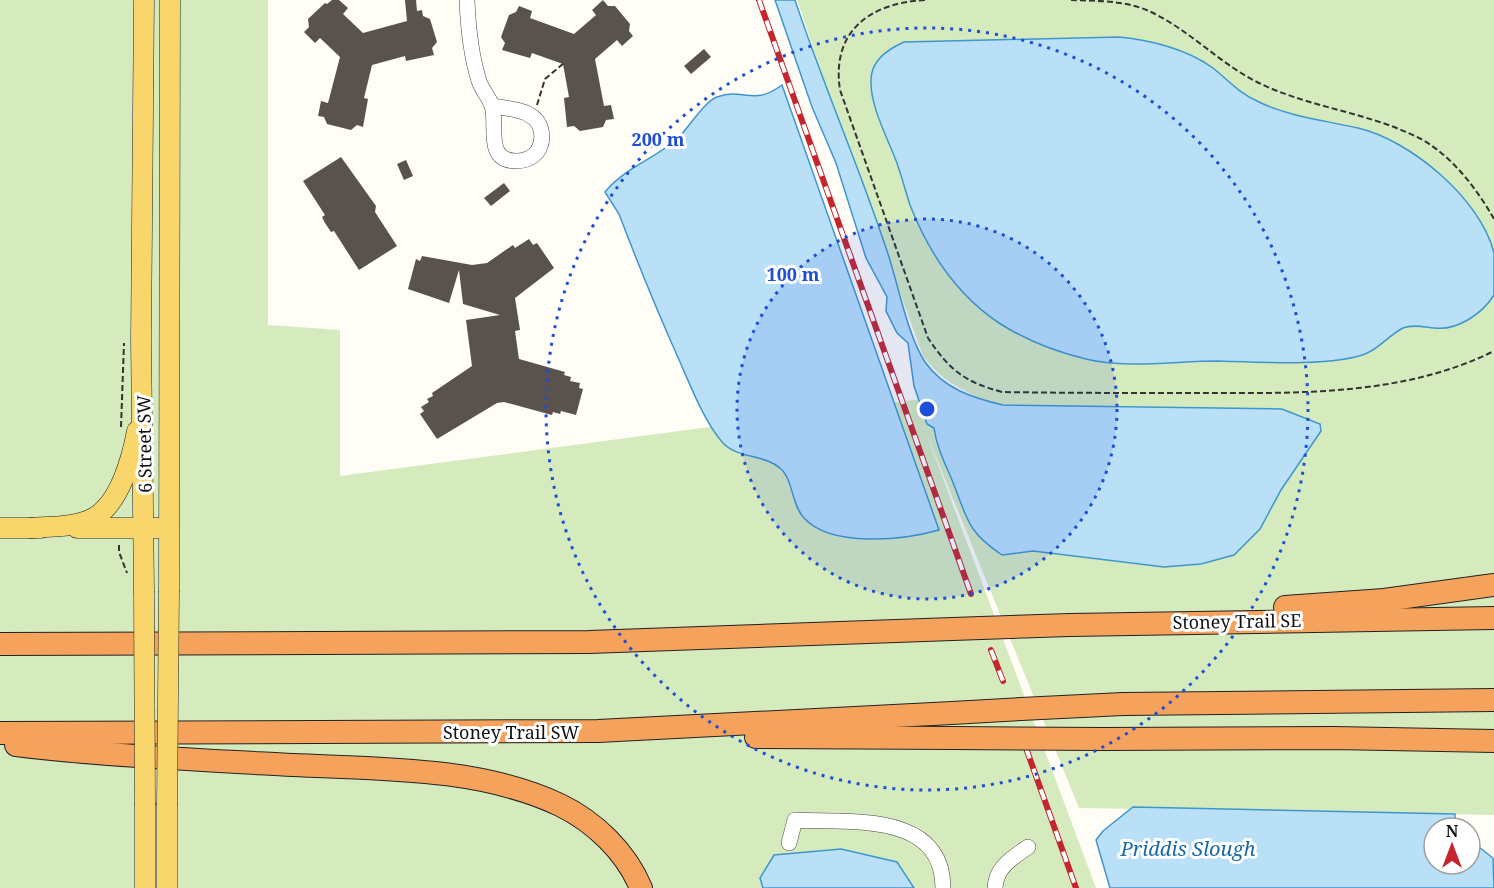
<svg xmlns="http://www.w3.org/2000/svg" width="1494" height="888" font-family="'Noto Serif',serif">
	<style>
		.green { fill: #d5ebbd }
		.water { fill: #b9e0f7; stroke: #3f96cf; stroke-width: 1.5 }
		.building { fill: #5a524d }
		.lines { fill: none; stroke-linecap: round; stroke-linejoin: round }
		.minor-casing { stroke: #444; stroke-width: 16 }
		.major-casing { stroke: #222; stroke-width: 21 }
		.highway-casing { stroke: #222; stroke-width: 24 }
		.path { stroke: #333; stroke-width: 2; stroke-dasharray: 6 3; stroke-linecap: butt }
		.minor { stroke: #fff; stroke-width: 15 }
		.major { stroke: #f9d66b; stroke-width: 20 }
		.highway { stroke: #f5a25d; stroke-width: 22 }
		.rail-casing { stroke: #c4262e; stroke-width: 6 }
		.rail { stroke: #fff; stroke-width: 4; stroke-dasharray: 11; stroke-linecap: butt }
		.major-bridge-casing { stroke: #222; stroke-width: 21; stroke-linecap: butt }
		.highway-bridge-casing { stroke: #222; stroke-width: 24; stroke-linecap: butt }
		.major-bridge { stroke: #f9d66b; stroke-width: 20 }
		.highway-bridge { stroke: #f5a25d; stroke-width: 22 }
		.ring { fill: none; stroke: #1d4ed8; stroke-width: 3; stroke-dasharray: 3 6 }
		.labels { text-anchor: middle; dominant-baseline: central; stroke-width: 6; stroke-linejoin: round; paint-order: stroke }
		.street-label { font-size: 18px; fill: #111; stroke: #fff }
		.water-label { font-size: 20px; font-style: italic; fill: #1768a6; stroke: #fff }
		.centre { fill: #1d4ed8; stroke: #fff; stroke-width: 3 }
		.ring-label { font-size: 18px; text-anchor: middle; font-weight: bold; fill: #1d4ed8; stroke: #fff; stroke-width: 6; stroke-linejoin: round; paint-order: stroke }
	</style>
	<rect width="100%" height="100%" fill="#fffdf5"/>
	<path class="green" d="M 0,0 L 268,0 L 268,325 L 340,330 L 340,476 L 913,400 L 981,400 C 956,385 943,382 923,356 L 842,133 L 797,0 L 1494,0 L 1494,815 L 1079,808 L 925,430 L 1096,888 L 0,888 Z"/>
	<g class="water">
		<path d="M 775,0 L 795,0 C 823,85 860,168 888,254 C 898,284 908,337 925,362 C 944,389 973,398 1003,405 L 1282,409 L 1320,424 L 1321,431 L 1281,490 L 1260,529 L 1234,555 L 1201,564 L 1164,567 L 1033,551 L 1002,555 C 968,532 968,521 954,485 C 946,465 937,449 934,428 L 927,424 L 914,386 L 908,343 L 897,333 L 886,311 L 887,297 L 866,258 L 836,163 L 812,107 Z"/>
		<path d="M 1119,37 C 1150,40 1187,49 1213,68 C 1228,80 1239,93 1257,101 C 1289,117 1323,120 1358,128 C 1410,140 1481,199 1494,253 C 1494,266 1494,282 1494,295 C 1482,314 1457,331 1434,328 C 1424,327 1413,324 1403,328 C 1389,335 1379,349 1365,354 C 1331,367 1255,362 1217,361 C 1176,361 1125,369 1086,359 C 1056,352 1024,339 999,323 C 957,295 928,251 910,205 C 905,190 901,173 895,158 C 886,135 870,105 871,80 C 871,61 888,49 904,42 Z"/>
		<path d="M 782,85 L 939,530 C 904,540 831,548 804,518 C 792,506 793,480 781,469 C 765,454 738,459 723,443 C 705,423 691,387 680,362 C 658,313 638,264 619,214 L 605,192 C 624,168 657,158 679,137 C 688,128 705,101 717,97 C 745,87 752,107 782,85 Z"/>
		<polygon points="1133,807 1455,814 1455,819 1445,821 1445,828 1434,828 1434,864 1470,864 1470,840 1493,858 1494,888 1110,888 1096,840 1103,831"/>
		<polygon points="841,849 897,862 914,888 763,888 760,878 774,855"/>
	</g>
	<g class="building">
		<polygon points="332,0 339,0 348,8 343,14 363,33 407,21 405,0 416,0 417,11 422,10 423,16 430,19 437,42 432,48 434,55 406,61 405,56 372,65 364,98 368,99 363,127 357,125 351,130 327,124 324,117 318,116 321,101 328,103 340,57 320,38 315,43 304,32 309,27 308,19 325,3 327,4"/>
		<polygon points="603,0 608,6 615,6 630,24 629,31 633,36 622,46 617,40 595,59 604,106 611,105 614,119 606,120 603,127 580,131 574,126 567,127 564,98 569,97 563,64 532,53 530,58 502,50 505,43 501,37 509,15 516,12 519,6 532,11 530,18 574,34 596,15 592,10"/>
		<polygon points="704,49 711,57 691,74 684,66"/>
		<polygon points="341,157 376,206 375,212 397,246 359,270 334,231 331,232 325,223 322,217 325,215 303,181"/>
		<polygon points="406,160 413,176 404,180 397,164"/>
		<polygon points="504,183 510,191 491,206 484,198"/>
		<polygon points="529,239 533,245 537,243 554,268 515,298 520,330 515,331 519,359 565,372 564,375 571,377 570,381 580,383 579,388 583,389 576,415 561,411 560,414 553,412 552,415 504,402 497,403 437,439 420,414 424,411 421,407 429,402 427,399 433,396 432,393 472,366 466,320 500,315 463,304 459,270 449,303 408,289 416,259 420,261 422,256 472,265 487,263 513,245 515,248"/>
	</g>
	<g class="lines">
		<defs>
			<g id="minor">
				<path d="M 467,0 C 468,27 471,55 479,81 C 482,90 489,97 492,106 C 498,124 484,161 516,161 C 524,161 532,158 537,152 C 541,146 543,138 541,130 C 536,109 510,109 492,106"/>
				<path d="M 789,843 L 795,820 C 849,823 943,811 943,888"/>
				<path d="M 995,888 C 996,867 1012,858 1028,847"/>
			</g>
			<g id="major">
				<polyline points="0,528 41,528"/>
				<path d="M 31,528 C 50,526 77,528 95,517 C 120,502 132,458 137,431"/>
				<polyline points="77,528 158,528"/>
				<polyline points="144,591 141,340 144,0"/>
				<polyline points="169,591 170,0"/>
				<polyline points="167,805 167,888"/>
				<polyline points="145,888 145,805"/>
			</g>
			<g id="highway">
				<polyline points="1285,607 1384,600 1494,585"/>
				<polyline points="1070,625 1494,618"/>
				<polyline points="0,644 589,642 981,628"/>
				<polyline points="1021,709 1123,704 1494,700"/>
				<polyline points="0,733 598,731 952,713"/>
				<polyline points="756,737 953,738"/>
				<polyline points="1103,739 1334,738 1494,741"/>
				<path d="M 16,745 C 108,756 200,760 293,765 C 380,769 480,767 560,805 C 595,822 626,852 641,888"/>
			</g>
		</defs>
		<use href="#minor" class="minor-casing"/>
		<use href="#major" class="major-casing"/>
		<use href="#highway" class="highway-casing"/>
		<g class="path">
			<path d="M 925,0 C 870,3 831,31 840,90 L 928,338 C 950,371 965,382 1002,392 C 1066,393 1130,393 1194,393 C 1295,393 1401,397 1494,351"/>
			<path d="M 1071,0 C 1099,1 1129,0 1155,14 C 1191,32 1221,64 1257,82 C 1309,108 1369,112 1421,139 C 1452,156 1477,189 1494,219"/>
			<polyline points="537,105 545,79 564,63"/>
			<polyline points="121,427 124,343"/>
			<polyline points="119,545 119,552 127,573"/>
		</g>
		<use href="#minor" class="minor"/>
		<use href="#major" class="major"/>
		<use href="#highway" class="highway"/>
		<defs>
			<g id="rail">
				<polyline points="759,0 971,594"/>
				<polyline points="991,650 1003,681"/>
				<polyline points="1026,748 1076,888"/>
			</g>
		</defs>
		<use href="#rail" class="rail-casing"/>
		<use href="#rail" class="rail"/>
		<defs>
			<g id="major-bridge">
				<polyline points="144,591 145,805"/>
				<polyline points="167,805 169,591"/>
			</g>
			<g id="highway-bridge">
				<polyline points="981,628 1070,625"/>
				<polyline points="952,713 1021,709"/>
				<polyline points="953,738 1103,739"/>
			</g>
		</defs>
		<use href="#major-bridge" class="major-bridge-casing"/>
		<use href="#highway-bridge" class="highway-bridge-casing"/>
		<use href="#major-bridge" class="major-bridge"/>
		<use href="#highway-bridge" class="highway-bridge"/>
	</g>
	<circle cx="927" cy="409" r="190" fill="#1d4ed8" fill-opacity=".12"/>
	<g class="ring">
		<circle cx="927" cy="409" r="190"/>
		<circle cx="927" cy="409" r="381"/>
	</g>
	<g class="labels">
		<g class="street-label">
			<text transform="translate(144 444) rotate(-91)">6 Street SW</text>
			<text transform="translate(1237 621) rotate(-1)">Stoney Trail SE</text>
			<text x="511" y="732">Stoney Trail SW</text>
		</g>
		<g class="water-label">
			<text x="1188" y="848">Priddis Slough</text>
		</g>
	</g>
	<circle cx="927" cy="409" r="9" class="centre"/>
	<g class="ring-label">
		<text x="658" y="146">200 m</text>
		<text x="793" y="281">100 m</text>
	</g>
	<g transform="translate(1452 846)"><circle r="28" fill="#ffffff" stroke="#a0a0a0" stroke-width="1.5"/>
	<path d="M0-4.5L10 22L0 15L-10 22Z" fill="#c4262e"/>
	<text y="-9" font-size="16" font-weight="bold" text-anchor="middle" fill="#111111">N</text>
	</g>
</svg>
